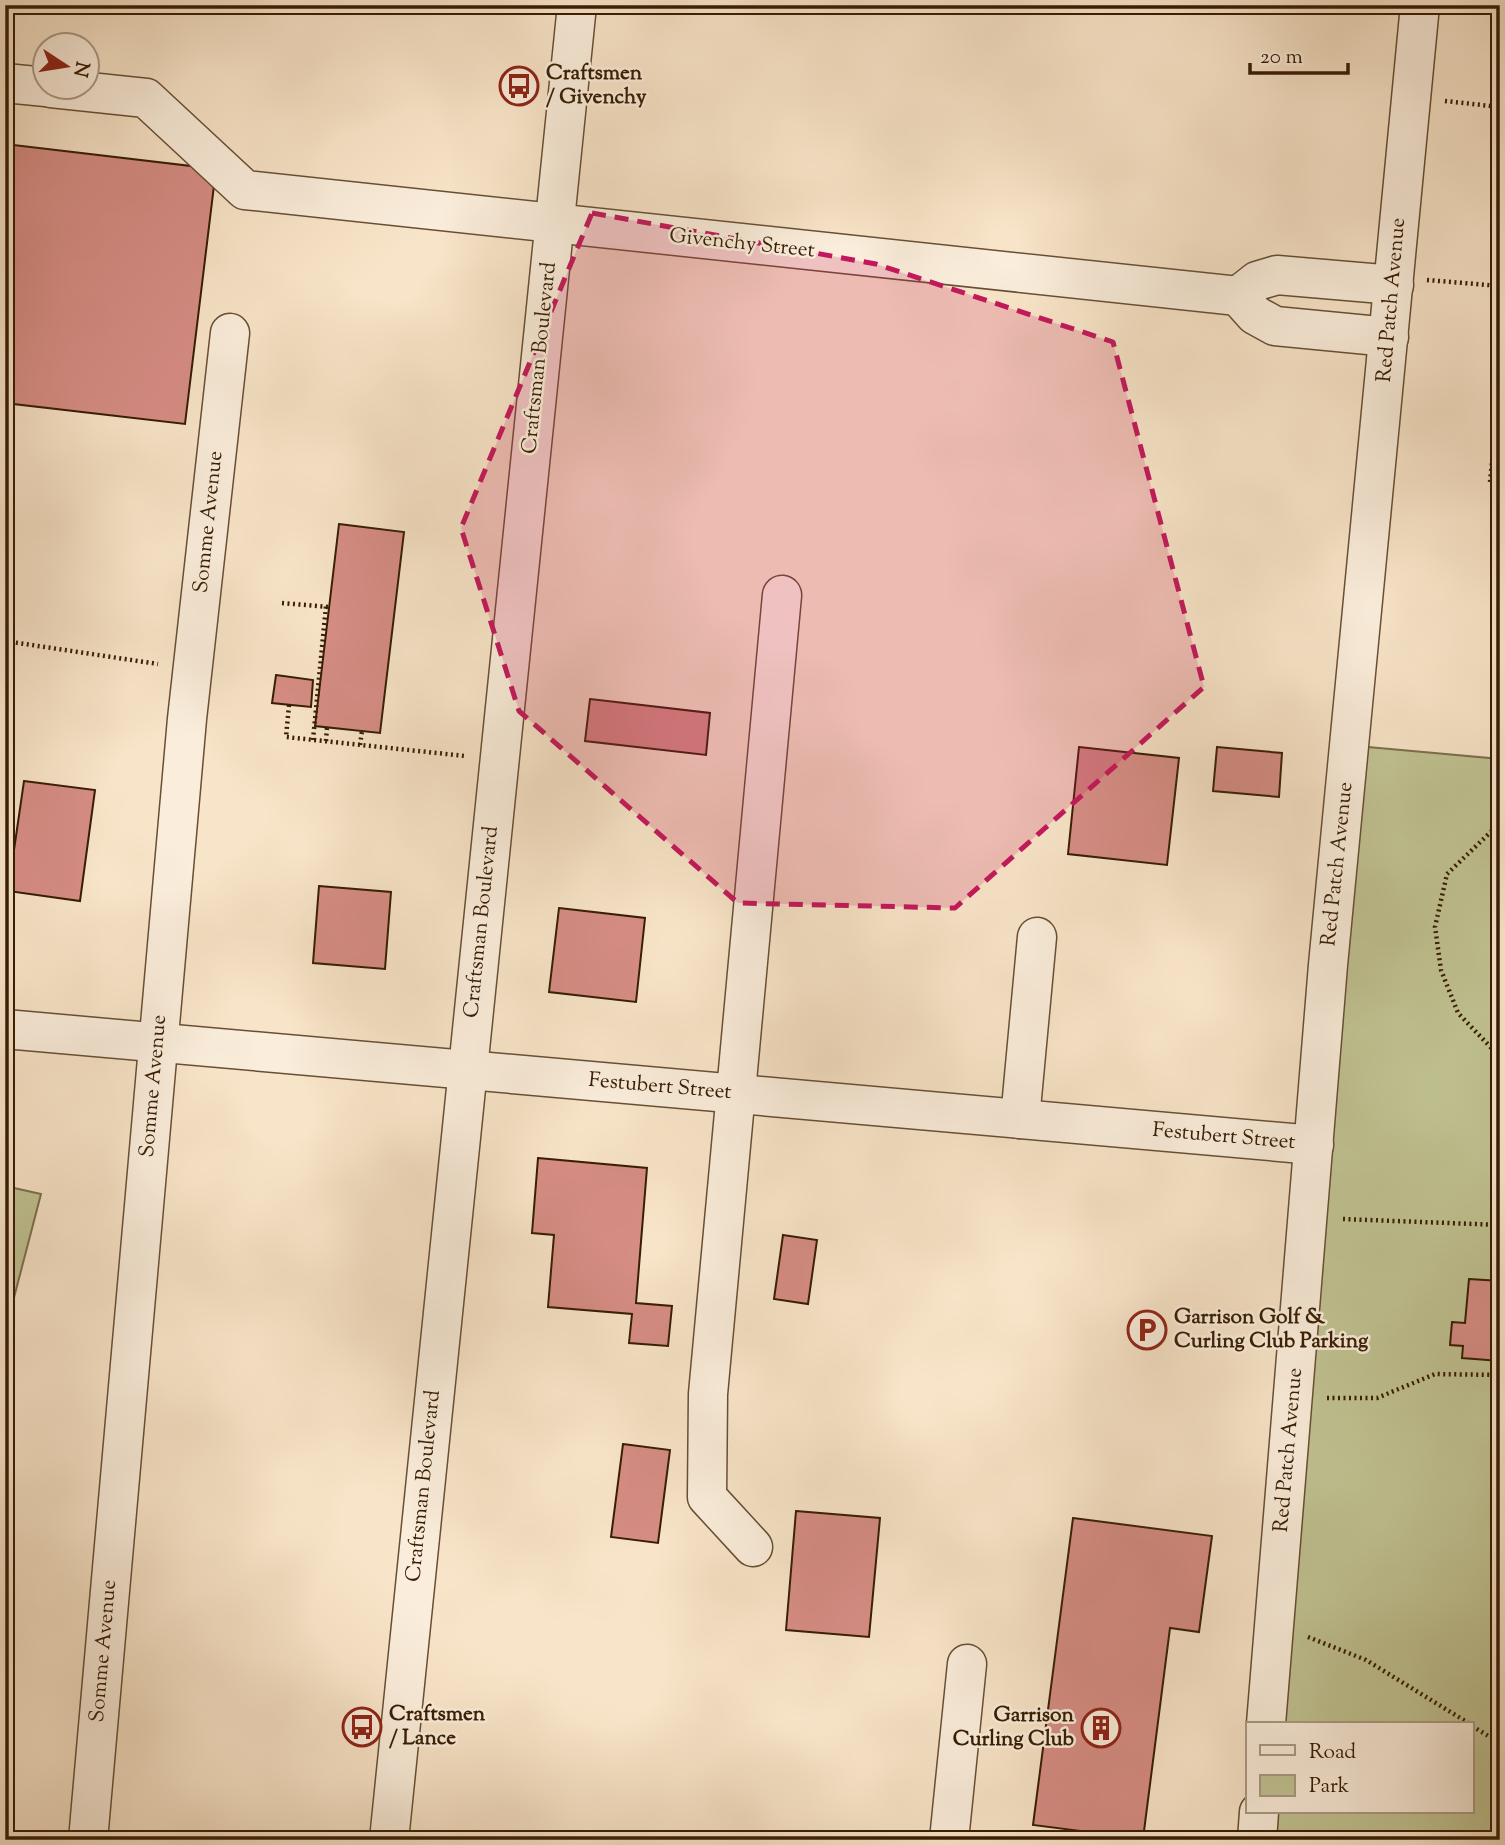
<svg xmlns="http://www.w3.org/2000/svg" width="1505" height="1845" font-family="'Sorts Mill Goudy',serif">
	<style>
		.green { fill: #c1c393; stroke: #7c704c; stroke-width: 2 }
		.building { fill: #d68d85; stroke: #371d04; stroke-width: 2 }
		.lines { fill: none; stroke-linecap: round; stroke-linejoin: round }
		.minor-casing { stroke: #674f35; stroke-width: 41 }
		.path { stroke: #371d04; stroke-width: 4.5; stroke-dasharray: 2 3.5; stroke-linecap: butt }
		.minor { stroke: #faeddb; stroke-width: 38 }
		.marked { fill: #c2185b; fill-opacity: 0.2; stroke: #c2185b; stroke-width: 5; stroke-dasharray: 14 9; stroke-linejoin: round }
		.labels { text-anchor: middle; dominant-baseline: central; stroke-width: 5; stroke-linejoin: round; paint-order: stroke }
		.poi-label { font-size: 21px; font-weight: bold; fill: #371d04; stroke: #faeddb; text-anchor: start }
		.street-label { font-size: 21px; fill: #371d04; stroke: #faeddb }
	</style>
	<rect width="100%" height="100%" fill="#f8e4c8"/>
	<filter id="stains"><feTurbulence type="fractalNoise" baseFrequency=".00286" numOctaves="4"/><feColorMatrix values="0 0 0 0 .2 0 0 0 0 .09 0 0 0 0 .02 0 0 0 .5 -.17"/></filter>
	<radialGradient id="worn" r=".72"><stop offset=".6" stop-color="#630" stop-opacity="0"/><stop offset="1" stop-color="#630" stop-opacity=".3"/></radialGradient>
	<g class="green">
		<polygon points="1368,747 1500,759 1500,1840 1248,1840 1252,1812 1472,1812 1472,1724 1261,1724"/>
		<polygon points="5,1186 41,1194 5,1332"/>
	</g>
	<g class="building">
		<polygon points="5,144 216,169 185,424 5,403"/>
		<polygon points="339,524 404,532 380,733 315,726"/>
		<polygon points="276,675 313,680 311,707 272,703"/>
		<polygon points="590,699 710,713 706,755 585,741"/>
		<polygon points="1079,747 1179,758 1167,865 1068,854"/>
		<polygon points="1217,747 1282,753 1279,797 1213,791"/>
		<polygon points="24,781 95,790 80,901 8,891"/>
		<polygon points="319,886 391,892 385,969 313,963"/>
		<polygon points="559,908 645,918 636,1002 549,992"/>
		<polygon points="538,1158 647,1168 636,1303 672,1306 668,1346 629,1343 632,1314 548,1307 554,1235 532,1233"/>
		<polygon points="783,1235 817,1240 808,1304 774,1299"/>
		<polygon points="1469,1279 1500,1281 1500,1361 1462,1358 1463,1346 1450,1345 1452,1322 1465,1323"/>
		<polygon points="623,1444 670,1450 658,1543 611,1537"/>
		<polygon points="796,1511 880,1518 869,1637 786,1630"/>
		<polygon points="1073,1518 1212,1536 1199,1632 1170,1628 1143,1839 1033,1825"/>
	</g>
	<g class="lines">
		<defs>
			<g id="minor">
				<polyline points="5,83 46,87"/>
				<polyline points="51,88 146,98 245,190 1238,296 1255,315 1275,326 1389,337"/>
				<polyline points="1238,296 1257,281 1277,275 1394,285"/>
				<polyline points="5,1029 1314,1145"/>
				<polyline points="1020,1119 1037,937"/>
				<polyline points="753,1547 707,1497 708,1394 782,595"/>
				<polyline points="1266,1724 1328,965 1420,5"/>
				<polyline points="88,1840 187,719 230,333"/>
				<polyline points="389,1840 577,5"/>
				<polyline points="949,1840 967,1664"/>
				<polyline points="1257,1840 1259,1812"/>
			</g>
		</defs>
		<use href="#minor" class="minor-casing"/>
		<g class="path">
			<polyline points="1445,101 1500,107"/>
			<polyline points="1427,280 1500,286"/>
			<polyline points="1490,482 1500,381"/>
			<polyline points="282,603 329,607"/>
			<polyline points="5,641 158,664"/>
			<polyline points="289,705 286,737 465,756"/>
			<polyline points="313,740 326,606"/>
			<polyline points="326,741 327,727"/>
			<polyline points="360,745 362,731"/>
			<polyline points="1500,823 1447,874 1435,927 1441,970 1458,1013 1500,1057"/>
			<polyline points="1343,1219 1500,1225"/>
			<polyline points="1327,1398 1377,1398 1435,1374 1500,1375"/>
			<polyline points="1308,1637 1366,1660 1470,1724"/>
			<polyline points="1472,1726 1500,1743"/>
		</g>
		<use href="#minor" class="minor"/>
	</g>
	<path class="marked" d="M 592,213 L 876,264 L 1113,342 L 1204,687 L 955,908 L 738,903 L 519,711 L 461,528 Z"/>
	<defs>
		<symbol id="bus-ring" viewBox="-11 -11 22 22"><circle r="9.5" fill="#faeddb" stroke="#8f2418" stroke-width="1.5"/><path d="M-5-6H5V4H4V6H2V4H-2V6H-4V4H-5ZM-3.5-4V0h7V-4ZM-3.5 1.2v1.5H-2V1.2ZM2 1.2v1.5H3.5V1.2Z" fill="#8f2418"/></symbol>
		<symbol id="parking-ring" viewBox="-11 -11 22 22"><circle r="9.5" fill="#faeddb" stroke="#8f2418" stroke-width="1.5"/><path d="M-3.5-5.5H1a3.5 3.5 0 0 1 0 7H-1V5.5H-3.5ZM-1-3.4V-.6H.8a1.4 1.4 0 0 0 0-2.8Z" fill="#8f2418"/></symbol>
		<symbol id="building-ring" viewBox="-11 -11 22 22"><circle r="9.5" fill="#faeddb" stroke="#8f2418" stroke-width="1.5"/><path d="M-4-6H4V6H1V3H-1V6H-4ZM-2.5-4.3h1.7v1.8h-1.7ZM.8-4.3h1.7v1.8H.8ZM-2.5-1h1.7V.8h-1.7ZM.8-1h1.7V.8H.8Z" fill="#8f2418"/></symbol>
	</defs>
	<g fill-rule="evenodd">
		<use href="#bus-ring" x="497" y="64" width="44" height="44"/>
		<use href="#parking-ring" x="1125" y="1308" width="44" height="44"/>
		<use href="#bus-ring" x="340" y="1705" width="44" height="44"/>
		<use href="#building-ring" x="1079" y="1706" width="44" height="44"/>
	</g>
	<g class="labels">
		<g class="poi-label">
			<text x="546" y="74">Craftsmen<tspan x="546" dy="24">/ Givenchy</tspan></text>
			<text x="1174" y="1318">Garrison Golf &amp;<tspan x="1174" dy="24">Curling Club Parking</tspan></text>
			<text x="389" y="1715">Craftsmen<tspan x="389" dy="24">/ Lance</tspan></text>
			<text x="1074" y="1716" text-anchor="end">Garrison<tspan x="1074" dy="24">Curling Club</tspan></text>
		</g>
		<g class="street-label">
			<text transform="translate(742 244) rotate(6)">Givenchy Street</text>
			<text transform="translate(1392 300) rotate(-85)">Red Patch Avenue</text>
			<text transform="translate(540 358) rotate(-84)">Craftsman Boulevard</text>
			<text transform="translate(209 522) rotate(-84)">Somme Avenue</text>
			<text transform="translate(1338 864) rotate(-84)">Red Patch Avenue</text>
			<text transform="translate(482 922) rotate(-84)">Craftsman Boulevard</text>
			<text transform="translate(154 1086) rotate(-85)">Somme Avenue</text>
			<text transform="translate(660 1087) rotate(5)">Festubert Street</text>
			<text transform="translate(1224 1137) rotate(5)">Festubert Street</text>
			<text transform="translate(1289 1450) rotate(-85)">Red Patch Avenue</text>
			<text transform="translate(424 1486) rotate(-84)">Craftsman Boulevard</text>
			<text transform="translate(104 1651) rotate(-85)">Somme Avenue</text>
		</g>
	</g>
	<rect width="1505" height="1845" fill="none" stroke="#f8e4c8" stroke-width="28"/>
	<rect x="7" y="7" width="1491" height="1831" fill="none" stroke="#371d04" stroke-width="3.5"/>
	<rect x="14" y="14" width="1477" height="1817" fill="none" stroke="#371d04" stroke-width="2"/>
	<rect x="1246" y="1722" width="228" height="91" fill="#faeddb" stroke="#ac9a85" stroke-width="2"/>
	<rect x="1260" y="1745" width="35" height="10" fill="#faeddb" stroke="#ac9a85" stroke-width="2"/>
	<text x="1309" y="1758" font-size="21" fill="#371d04">Road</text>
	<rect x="1260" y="1775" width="35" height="21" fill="#c1c393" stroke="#ac9a85" stroke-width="2"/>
	<text x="1309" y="1792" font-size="21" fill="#371d04">Park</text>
	<g transform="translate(66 66) rotate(102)"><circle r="33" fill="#faeddb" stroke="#ac9a85" stroke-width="2"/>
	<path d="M0-5L12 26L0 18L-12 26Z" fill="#8f2418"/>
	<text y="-10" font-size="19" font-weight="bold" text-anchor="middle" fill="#371d04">N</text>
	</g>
	<path d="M1250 63v10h98v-10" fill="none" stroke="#371d04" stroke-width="3.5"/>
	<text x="1260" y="63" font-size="21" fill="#371d04" stroke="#faeddb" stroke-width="5" paint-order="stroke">20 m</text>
	<rect width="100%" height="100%" filter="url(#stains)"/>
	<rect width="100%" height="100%" fill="url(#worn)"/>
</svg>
